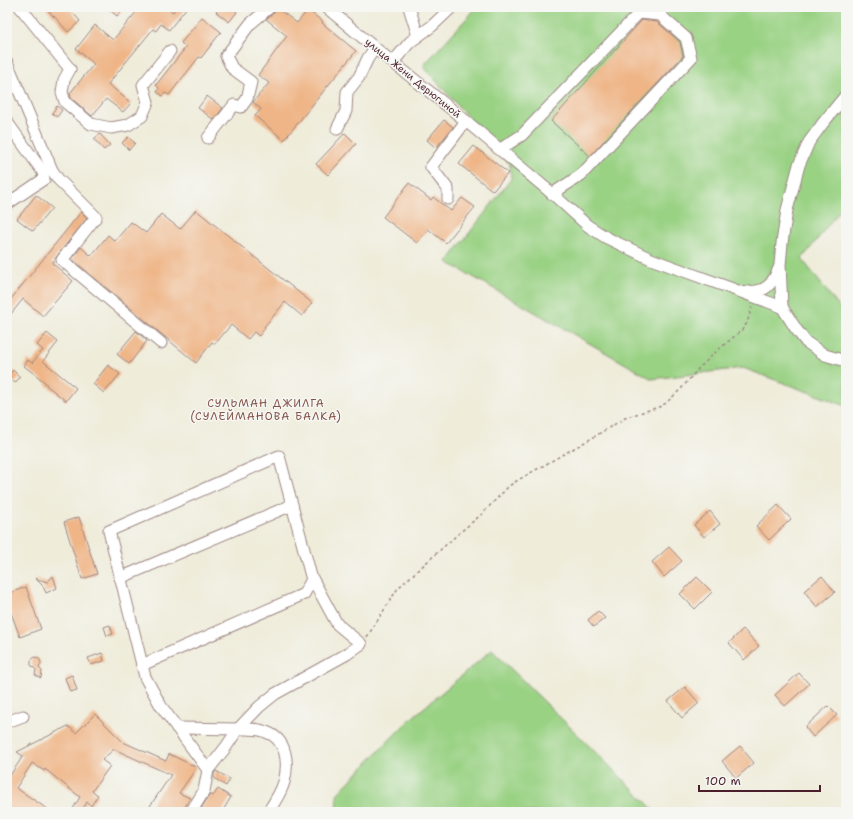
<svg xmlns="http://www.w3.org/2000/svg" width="853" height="819" font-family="'Shantell Sans',sans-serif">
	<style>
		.green { fill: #9ad284; stroke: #727858 }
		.building { fill: #efb587 }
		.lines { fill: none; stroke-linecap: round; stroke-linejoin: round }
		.minor-casing { stroke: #9c8682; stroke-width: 13 }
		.path { stroke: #9c8682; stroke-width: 1.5; stroke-dasharray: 3 3; stroke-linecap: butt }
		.minor { stroke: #fff; stroke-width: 11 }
		.labels { text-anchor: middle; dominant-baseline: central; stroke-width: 3; stroke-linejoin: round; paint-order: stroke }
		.street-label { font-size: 10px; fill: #4a1f2b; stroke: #f6f6f2 }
		.neighbourhood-label { font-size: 11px; letter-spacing: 1px; fill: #84544b; stroke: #f6f6f2 }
	</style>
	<rect width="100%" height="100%" fill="#f6f6f2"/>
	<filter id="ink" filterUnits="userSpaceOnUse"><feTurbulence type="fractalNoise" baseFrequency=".025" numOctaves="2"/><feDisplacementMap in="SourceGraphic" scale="8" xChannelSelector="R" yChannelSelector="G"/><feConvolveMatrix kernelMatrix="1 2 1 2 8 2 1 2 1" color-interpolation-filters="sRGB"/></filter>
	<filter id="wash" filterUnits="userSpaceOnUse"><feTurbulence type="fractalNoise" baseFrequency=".012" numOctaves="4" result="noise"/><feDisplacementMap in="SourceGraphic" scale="16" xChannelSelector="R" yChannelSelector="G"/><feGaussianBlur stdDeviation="0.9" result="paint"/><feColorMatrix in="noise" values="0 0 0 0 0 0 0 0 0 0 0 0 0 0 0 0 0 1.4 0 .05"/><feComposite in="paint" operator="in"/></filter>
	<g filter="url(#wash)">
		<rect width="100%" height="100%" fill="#efecda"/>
		<g class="green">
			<polygon points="477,7 846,7 846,202 802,259 846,316 846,406 743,368 652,379 447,262 511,179 510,165 423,66"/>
			<polygon points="492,650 656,812 338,812 337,794 407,722"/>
		</g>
		<g id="blocks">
			<g class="building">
				<polygon points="45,7 68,7 80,21 68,32 54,16 54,17"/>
				<polygon points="106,7 125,7 117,16"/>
				<polygon points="131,7 166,7 173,12 177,7 187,7 169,30 161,24 156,31 153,29 108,84 131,103 123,112 106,99 92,116 71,98 70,93 94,64 76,49 95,25 113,40 137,11"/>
				<polygon points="220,7 231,7 237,12 229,22 216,12"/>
				<polygon points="277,8 297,23 308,10 323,22 322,23 356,51 284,140 255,116 261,109 253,102 269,83 258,75 287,36 266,19 275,12"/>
				<polygon points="202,17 221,32 201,58 199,57 169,95 165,93 163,96 157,92 159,88 156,85 186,47 181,43"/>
				<polygon points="642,20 657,22 680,42 683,56 590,156 551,121"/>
				<polygon points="207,96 223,108 214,120 198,108"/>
				<polygon points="57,106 62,110 57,117 52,113"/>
				<polygon points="444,120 453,127 436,148 427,140"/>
				<polygon points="345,133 356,144 328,175 316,164"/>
				<polygon points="100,134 110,145 104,150 94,139"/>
				<polygon points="128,137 135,143 129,150 122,143"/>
				<polygon points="474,146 508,173 493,191 459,164"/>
				<polygon points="409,183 431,200 433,197 451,211 462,198 475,207 446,243 428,229 417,243 383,217"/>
				<polygon points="36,195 52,208 33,231 17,219"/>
				<polygon points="196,210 312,303 302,316 285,302 264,327 265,328 259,336 254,332 248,339 231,325 215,344 212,342 196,363 72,259 81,247 91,256 108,235 115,241 131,222 146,233 161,214 180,229"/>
				<polygon points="81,212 87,218 57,256 52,263 73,281 43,316 23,299 7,319 7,304"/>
				<polygon points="136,331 147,341 129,364 117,354"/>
				<polygon points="47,333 58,342 43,361 76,388 66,401 46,385 46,383 24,366 28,360 32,363 43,350 37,345"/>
				<polygon points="108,365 120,374 104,393 93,384"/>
				<polygon points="13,370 20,377 15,383 8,376"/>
				<polygon points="778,505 791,519 769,540 756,526"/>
				<polygon points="710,511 720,524 704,537 694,525"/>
				<polygon points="79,517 97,574 82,579 64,522"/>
				<polygon points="669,547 682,561 664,577 652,562"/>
				<polygon points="53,576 57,588 46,593 43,586 35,578 47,582"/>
				<polygon points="822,576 835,592 817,607 804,591"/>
				<polygon points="697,577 712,592 695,609 680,594"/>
				<polygon points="26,587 41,629 20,637 7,602 7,594"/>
				<polygon points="598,611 605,618 594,627 588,620"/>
				<polygon points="110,625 113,634 107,636 104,627"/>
				<polygon points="743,629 759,646 744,660 729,643"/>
				<polygon points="102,653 104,661 91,665 88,658"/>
				<polygon points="35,657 38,658 40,660 41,663 39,668 42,671 41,678 35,675 36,670 31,665 31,660"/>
				<polygon points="799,673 809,684 785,706 775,695"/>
				<polygon points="72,675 77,690 70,692 65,678"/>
				<polygon points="685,687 699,703 682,718 668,701"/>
				<polygon points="828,706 837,715 813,737 805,727"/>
				<polygon points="95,714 123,742 166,761 169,754 196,767 193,773 179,793 190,798 182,812 146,812 171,775 114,749 102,760 110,766 92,791 98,795 91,806 87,802 81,812 71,812 80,797 45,769 44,771 32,763 16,788 52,812 7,812 7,780 23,756 17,752 68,726 76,733"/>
				<polygon points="740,746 754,763 736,778 722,761"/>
				<polygon points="216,771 230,779 226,786 214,778 214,773"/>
				<polygon points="218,789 231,797 222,812 199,812 210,794 213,796"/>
			</g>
		</g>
	</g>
	<g filter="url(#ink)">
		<use href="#blocks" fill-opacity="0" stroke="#9c8682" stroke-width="1"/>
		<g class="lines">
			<defs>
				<g id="minor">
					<polyline points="20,7 70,69 64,80 62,92 65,102 91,124 111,128 128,125 142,116 148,102 143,85 170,51"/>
					<polyline points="326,7 375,48 466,121 555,196 588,226 607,238 651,259 782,307 796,329 806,342 825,355 842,360 846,359"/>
					<polyline points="409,7 418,36"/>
					<polyline points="7,62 52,170 58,179 96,217 62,260 161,343"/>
					<polyline points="393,62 410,42 432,26 452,7"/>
					<polyline points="7,122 43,172 44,179 7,204"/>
					<polyline points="337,129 346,111 347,92 359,77 368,58 375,48"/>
					<polyline points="208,138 234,105 241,107 247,99 251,82 232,68 226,56 250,24 270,7"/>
					<polyline points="499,150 522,135 639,13 660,15 686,38 691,58 581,175 552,194"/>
					<polyline points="448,199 448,189 431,167 466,121"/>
					<path d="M 747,292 C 766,292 772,285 779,268"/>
					<polyline points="782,307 780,265 782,243 787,210 799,165 809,142 823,123 846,95"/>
					<polyline points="120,578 292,505"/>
					<polyline points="142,665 304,594 312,579"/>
					<polyline points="7,722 23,716"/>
					<polyline points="177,728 238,729"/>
					<path d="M 208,770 L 161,706 L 145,677 L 109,531 L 279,456 L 311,576 L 337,624 L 361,644 L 347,654 L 275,694 L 259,707 L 238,729 C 248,729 258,728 266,732 C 287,739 289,763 284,782 C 281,793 274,803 268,812"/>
					<polyline points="191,812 204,791 208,770 226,747 238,729"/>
				</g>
			</defs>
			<use href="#minor" class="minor-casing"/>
			<polyline class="path" points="367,637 398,588 458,534 482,514 509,486 518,480 592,438 625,418 636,414 659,407 666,403 681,389 699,368 718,350 742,330 747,323 752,307"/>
			<use href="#minor" class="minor"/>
		</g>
	</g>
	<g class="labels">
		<g class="street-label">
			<text transform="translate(413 78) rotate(39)">улица Жени Дерюгиной</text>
		</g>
		<g class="neighbourhood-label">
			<text x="266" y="403">СУЛЬМАН ДЖИЛГА<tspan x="266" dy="13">(СУЛЕЙМАНОВА БАЛКА)</tspan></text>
		</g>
	</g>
	<rect width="853" height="819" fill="none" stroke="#f6f6f2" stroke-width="24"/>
	<path d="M699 785v6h121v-6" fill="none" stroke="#4a1f2b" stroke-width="2"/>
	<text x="705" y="785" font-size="12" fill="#4a1f2b" stroke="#f6f6f2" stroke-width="3" paint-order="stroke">100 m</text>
</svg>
